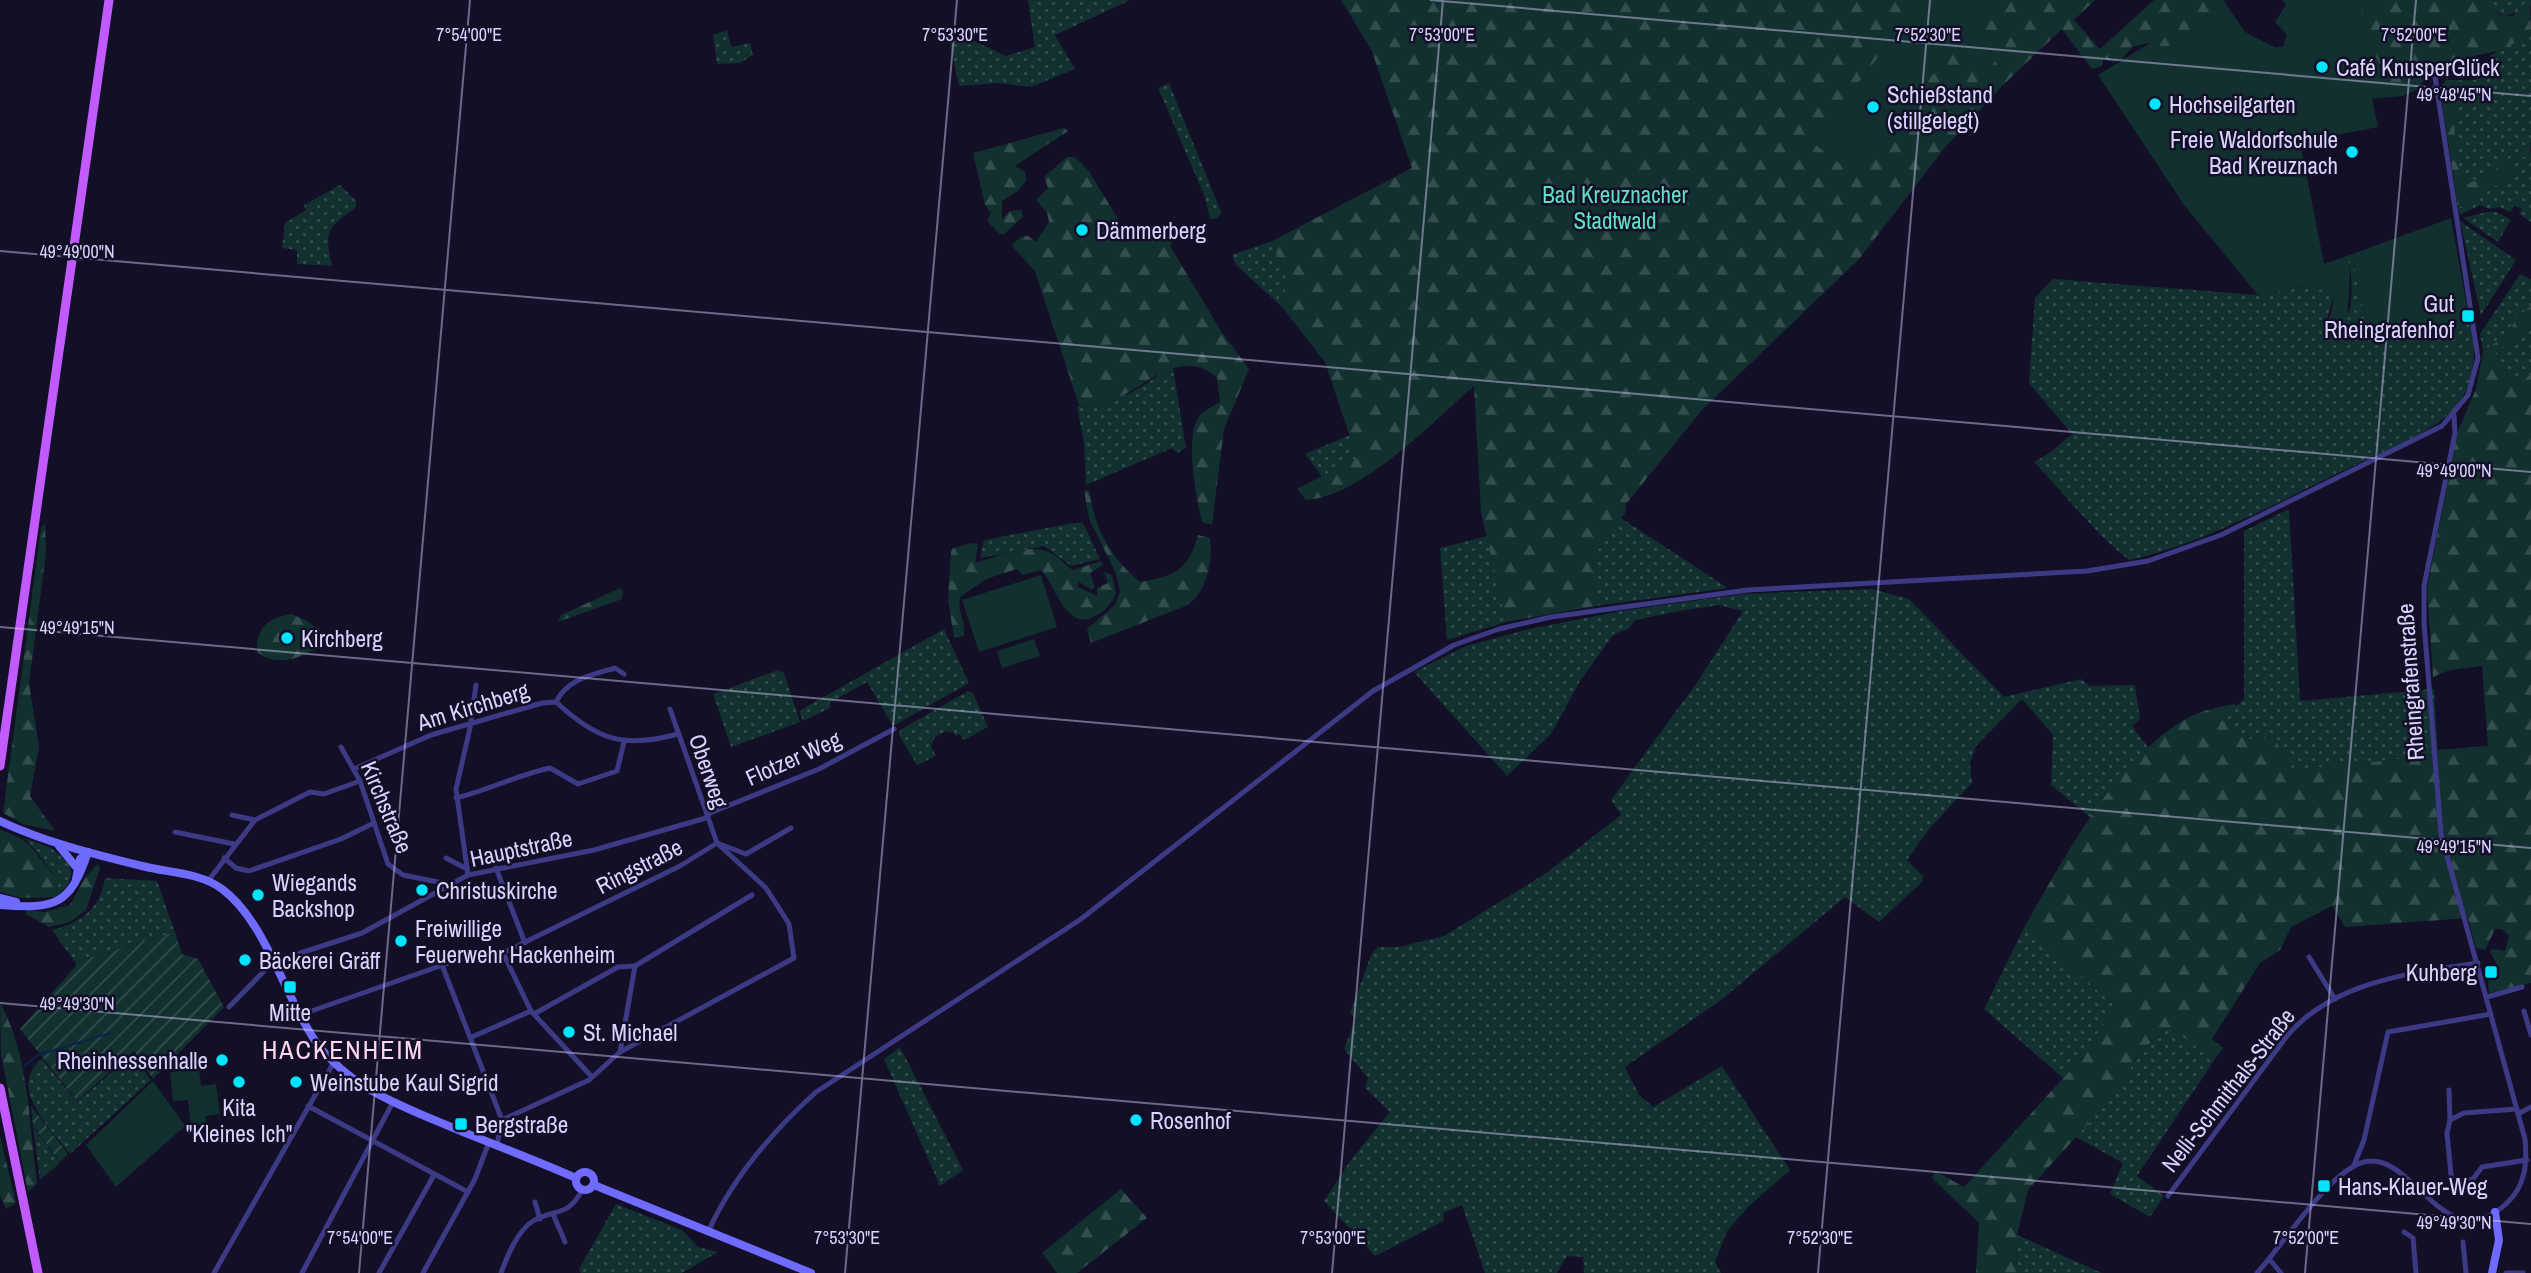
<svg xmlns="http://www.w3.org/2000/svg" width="2531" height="1273" font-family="'Archivo Narrow',sans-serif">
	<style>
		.grass { fill: url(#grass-dots) }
		.forest { fill: url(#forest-firs) }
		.park { fill: #12302f }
		.garden { fill: url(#garden-furrows) }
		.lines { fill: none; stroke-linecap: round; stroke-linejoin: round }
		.stream { stroke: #0c2248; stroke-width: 2 }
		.street { stroke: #3d3a85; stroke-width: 5 }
		.secondary { stroke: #6f6bff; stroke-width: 8 }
		.primary { stroke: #c25bff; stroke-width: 9 }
		.ticks { fill: none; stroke: #d9d4ff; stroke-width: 2; stroke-opacity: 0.45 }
		.poi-dot { fill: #00e5ff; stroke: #130f26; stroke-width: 2.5 }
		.labels { text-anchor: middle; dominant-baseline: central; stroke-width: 5; stroke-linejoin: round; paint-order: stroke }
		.poi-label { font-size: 23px; fill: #d9d4ff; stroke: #130f26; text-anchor: start }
		.park-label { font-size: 23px; fill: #5fe0c0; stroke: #130f26 }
		.street-label { font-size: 23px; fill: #d9d4ff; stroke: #130f26 }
		.quarter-label { font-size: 26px; letter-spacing: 2px; fill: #ffd6f0; stroke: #130f26 }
		.ticks-label { font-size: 18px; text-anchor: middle; fill: #d9d4ff; stroke: #130f26; stroke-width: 5; stroke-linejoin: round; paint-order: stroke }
	</style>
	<defs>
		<pattern id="grass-dots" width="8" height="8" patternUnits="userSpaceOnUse" patternTransform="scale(1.75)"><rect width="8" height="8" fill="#12302f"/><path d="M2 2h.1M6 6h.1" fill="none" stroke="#344d4e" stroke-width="1.8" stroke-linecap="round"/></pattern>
		<pattern id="forest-firs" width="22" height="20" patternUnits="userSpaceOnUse" patternTransform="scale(1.75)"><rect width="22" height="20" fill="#12302f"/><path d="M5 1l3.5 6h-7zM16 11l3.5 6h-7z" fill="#344d4e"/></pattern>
		<pattern id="garden-furrows" width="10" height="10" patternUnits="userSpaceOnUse" patternTransform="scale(1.75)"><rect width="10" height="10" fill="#12302f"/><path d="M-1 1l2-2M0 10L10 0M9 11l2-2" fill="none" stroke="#344d4e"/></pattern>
	</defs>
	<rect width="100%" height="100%" fill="#130f26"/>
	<g class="grass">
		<polygon points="1028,0 1130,0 1055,35 1075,69 1031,87 999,83 959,86 949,39 959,34 1006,56 1035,47"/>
		<path d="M 2479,0 L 2531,0 L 2531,10 L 2530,4 C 2505,21 2502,17 2479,0 Z"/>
		<path d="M 2531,29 L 2531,143 L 2490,173 L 2464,187 C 2455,154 2451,121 2458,88 L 2453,80 C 2472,80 2482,84 2493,64 L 2490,55 L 2506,48 Z"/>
		<polygon points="727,30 731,47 750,43 753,55 740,63 717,64 713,35"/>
		<polygon points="1169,83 1221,212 1218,218 1210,219 1205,197 1158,88"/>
		<polygon points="2531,152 2531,222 2519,214 2522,209 2515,205 2510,212 2499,207 2489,209 2480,205 2460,215 2458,208 2512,176 2511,165"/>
		<path d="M 340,185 L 356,201 L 356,207 C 327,229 324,229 332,266 L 297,264 L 297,250 L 282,248 L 285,223 L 306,210 L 304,205 Z"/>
		<polygon points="2486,212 2497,212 2511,220 2498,242 2463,218"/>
		<polygon points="2460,221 2516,260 2481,315"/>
		<polygon points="1272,241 1287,280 1282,307 1236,265 1232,255"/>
		<path d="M 2352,254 L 2365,317 L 2381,336 L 2395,337 L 2470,324 C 2477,352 2475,382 2457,405 C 2437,432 2381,452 2351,467 C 2279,501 2207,543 2129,560 C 2097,536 2063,492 2034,462 L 2051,452 L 2072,434 L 2029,383 L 2035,298 L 2053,279 L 2258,295 L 2311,285 L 2334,296 L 2324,328 L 2347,317 C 2354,301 2352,279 2349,262 L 2341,258 Z"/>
		<polygon points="2520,274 2531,279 2531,306 2515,319 2511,330 2501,339 2483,351 2480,334"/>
		<polygon points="2531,326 2531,374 2520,384 2513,385 2495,353"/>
		<path d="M 1169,368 L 1173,368 L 1186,448 L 1177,453 L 1172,448 L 1086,485 L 1084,443 L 1077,406 C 1108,410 1144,386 1169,368 Z"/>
		<polygon points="1350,435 1357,458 1323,478 1305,454"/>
		<polygon points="2289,509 2300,701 2434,689 2438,755 2293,770 2274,738 2245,739 2221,720 2244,699 2244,531"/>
		<polygon points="1621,518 1728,588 1595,606 1593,557"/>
		<polygon points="1073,523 1083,523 1100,559 1071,566 1044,546 980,558 984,540"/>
		<polygon points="1487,536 1506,622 1447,640 1440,548"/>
		<polygon points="1872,589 1909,599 2004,697 2081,679 2090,686 2135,685 2140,719 2132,726 2148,747 2090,817 2051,785 2053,735 2022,699 1976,746 1970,764 1972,783 1929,829 1907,860 1923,876 1922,882 1879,922 1845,897 1721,1000 1625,1067 1639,1095 1653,1107 1722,1066 1790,1170 1749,1206 1727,1231 1715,1262 1721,1273 1584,1273 1583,1257 1567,1256 1557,1273 1485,1273 1462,1205 1443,1213 1444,1221 1375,1256 1324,1201 1350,1161 1390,1112 1365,1088 1368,1078 1344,1049 1356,1019 1350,1013 1371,955 1378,947 1399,947 1444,936 1545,874 1621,815 1611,800 1696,684 1743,611 1719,605 1679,611 1635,620 1628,629 1614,634 1580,681 1551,734 1507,776 1414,672 1466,646 1525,630 1621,611 1742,594"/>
		<polygon points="944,629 969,683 893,726 867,682 829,703 830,708 803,721 799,711"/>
		<polygon points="778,670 784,673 800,722 731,747 713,694"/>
		<polygon points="968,691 973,693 988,727 964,740 960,734 956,736 947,723 953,733 946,731 935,737 931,746 936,756 917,765 899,735 900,730"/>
		<path d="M 23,838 L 50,847 L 70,864 C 73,880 69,886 56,897 L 59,878 C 43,864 38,849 23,838 Z"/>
		<path d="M 105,878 L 157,881 L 175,932 L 75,962 L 52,930 C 80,924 101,908 105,878 Z"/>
		<polygon points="2025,926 2115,1006 2087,1052 2063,1078 1984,1009"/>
		<polygon points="2168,1027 2215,1059 2137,1176 2164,1196 2150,1217 2110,1194 2123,1163 2076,1137 2117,1092 2139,1053"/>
		<polygon points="900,1047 963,1170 940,1186 884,1059"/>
		<path d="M 132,1055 L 151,1080 L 70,1154 C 51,1129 6,1086 42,1059 L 77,1102 Z"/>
		<polygon points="33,1127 60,1163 40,1180"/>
		<polygon points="616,1204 682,1230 698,1247 718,1252 682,1273 581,1273 579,1269"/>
		<polygon points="2017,1235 2102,1273 2016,1273"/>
	</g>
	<g class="forest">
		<path d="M 1341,0 L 1923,0 L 1813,142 L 1954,49 L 2005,49 L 1971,22 L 1986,0 L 2095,0 L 2074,20 L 2100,49 L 2154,0 L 2223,0 L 2245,32 L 2276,48 L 2277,55 L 2242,37 L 2214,8 C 2193,28 2178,57 2148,43 L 2132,47 L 2122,59 L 2114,62 L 2103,58 L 2102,66 L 2092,69 L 2062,29 L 2001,87 L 1943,150 L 1860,258 L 1702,410 L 1626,504 L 1625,513 L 1593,557 L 1595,606 L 1506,622 L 1481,512 L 1474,386 C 1431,423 1363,496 1306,500 L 1297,489 L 1357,458 L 1325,362 L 1282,307 L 1287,280 L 1272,241 L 1412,168 L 1371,49 Z"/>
		<path d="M 2282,0 L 2479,0 L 2500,15 L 2513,16 L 2525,3 L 2530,4 L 2531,29 C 2524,35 2516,42 2508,47 C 2492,56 2460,52 2452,71 L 2427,77 L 2416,90 L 2389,82 L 2370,46 L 2363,19 L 2285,41 L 2287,34 L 2275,22 L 2286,5 Z"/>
		<path d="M 2446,80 L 2453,80 L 2458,88 C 2451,121 2455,154 2464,186 L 2490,173 L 2531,143 L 2530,153 L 2511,165 L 2512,176 L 2458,208 L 2440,89 Z"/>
		<polygon points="1064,128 1068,131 1015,166 1025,172 1026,181 1018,191 1002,201 1002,219 1010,211 1021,210 1023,217 1004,234 1000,234 987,221 991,213 985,205 973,153"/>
		<path d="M 1067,157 L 1075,157 L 1089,171 L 1122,226 L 1136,233 L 1160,229 L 1175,236 L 1170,246 L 1221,331 L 1249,369 L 1224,429 L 1212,525 L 1202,522 C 1196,497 1185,441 1198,418 C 1202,411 1213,406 1220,402 L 1217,378 C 1172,335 1123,419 1079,405 L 1035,271 L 1012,246 L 1020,237 L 1028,236 L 1036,242 L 1049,222 L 1047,213 L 1036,200 L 1048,188 L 1044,177 Z"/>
		<path d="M 2531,306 L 2531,326 L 2495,353 L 2513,385 L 2520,384 L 2531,374 L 2531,983 L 2489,993 L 2488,981 L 2496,962 L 2490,952 L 2492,949 L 2505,951 L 2509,936 L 2502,929 L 2495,929 L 2485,950 L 2476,948 L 2468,918 L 2345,927 L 2332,906 L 2291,927 L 2280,950 L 2260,963 L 2212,1039 L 2223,1048 L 2215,1059 L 2168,1027 L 2139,1053 L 2117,1092 L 2028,1190 L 2017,1235 L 2016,1273 L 1976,1273 L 1979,1223 L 1932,1178 L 1935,1171 L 1964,1187 L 2087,1052 L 2115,1006 L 2025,926 C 2064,858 2116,760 2184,720 C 2199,711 2218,707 2235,704 L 2237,708 L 2222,720 L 2245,739 L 2274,738 L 2293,770 L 2438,755 L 2438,750 L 2488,746 L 2482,666 L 2450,670 L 2433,677 L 2427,588 L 2457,433 L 2476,389 L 2483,351 L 2501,339 L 2511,330 L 2515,319 Z"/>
		<path d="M 1084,490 L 1089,490 C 1095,529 1110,557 1140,582 C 1175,576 1188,571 1198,535 L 1210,538 C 1213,561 1207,591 1188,605 L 1091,643 L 1087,629 L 1115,605 L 1120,591 L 1115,571 L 1089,519 Z"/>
		<polygon points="45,523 46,553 29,683 39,747 30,796 55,831 23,824 3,813 41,528"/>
		<path d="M 971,543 L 978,544 L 975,563 C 997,557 1028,542 1051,553 C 1060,557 1064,565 1073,570 L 1101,561 L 1103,565 L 1090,573 L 1095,587 L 1092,590 L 1079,582 L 1078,587 L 1097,596 L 1097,588 L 1108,583 L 1104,572 L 1112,575 L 1116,594 C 1111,605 1104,612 1093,617 C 1066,631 1055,584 1041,570 L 1023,575 L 1017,569 L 986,579 L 960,597 C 957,611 966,622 964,636 L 954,638 L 948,599 L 951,552 L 953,548 Z"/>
		<polygon points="620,588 623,591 622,599 558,622 561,615"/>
		<path d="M 291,614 C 305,619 314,624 323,636 L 332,639 C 311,653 282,671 257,652 C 257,626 267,619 291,614 Z"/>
		<path d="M 0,830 C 40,843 30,854 59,878 L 56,897 L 21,898 L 0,892 Z"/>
		<polygon points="98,864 100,868 86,910 70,922 49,927 26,914 27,910 45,912 70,905 86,876"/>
		<path d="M 0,1003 C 29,1054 29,1124 37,1183 L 28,1192 L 1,1054 Z"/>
		<polygon points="0,1136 16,1203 6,1209 0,1196"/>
		<polygon points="1121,1189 1147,1218 1077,1273 1057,1273 1042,1253"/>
	</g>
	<g class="park">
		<polygon points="1923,0 1986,0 1971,22 2005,49 1986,73 1953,49 1854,175 1812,142"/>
		<path d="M 2282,0 L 2359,0 C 2367,29 2372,57 2389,82 L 2416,90 L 2403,96 L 2372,99 L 2378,127 L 2300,142 L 2324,264 L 2341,258 L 2349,262 C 2352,282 2345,311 2349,327 L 2334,337 L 2321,333 L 2331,314 L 2334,296 L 2311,285 L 2258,295 L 2184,205 L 2098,75 L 2150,43 C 2175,58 2197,24 2214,8 C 2229,24 2257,55 2283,46 L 2287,34 L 2275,22 L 2286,5 Z"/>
		<polygon points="2451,218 2470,324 2395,338 2382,336 2365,317 2352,254"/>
		<polygon points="1041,575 1057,627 979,652 962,600"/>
		<polygon points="1034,639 1040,656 1002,668 997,651"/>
		<polygon points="199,1069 201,1086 216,1084 220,1114 205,1116 206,1126 191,1128 188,1100 173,1101 170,1072"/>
		<polygon points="153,1081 185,1126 116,1187 86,1145"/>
	</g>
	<g class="garden">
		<polygon points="175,932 182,954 198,959 224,1007 153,1079 134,1051 77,1101 20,1029 76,966 75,962"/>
		<polygon points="31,1106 68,1154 60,1162 33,1126"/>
	</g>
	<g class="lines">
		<polyline class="stream" points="24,1066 38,1055 110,1033"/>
		<g class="street">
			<path d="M 556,702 C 567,679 592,675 615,668 L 624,674"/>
			<polyline points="341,747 360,781 388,864 403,875 438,882 445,888"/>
			<path d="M 354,769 L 431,735 L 542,703 L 556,702 C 597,740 624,749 678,734"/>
			<path d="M 456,798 C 489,790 517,775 550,768 L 578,784 L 617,771 L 624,742"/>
			<polyline points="232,815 255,820"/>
			<polyline points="175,832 234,844"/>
			<polyline points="224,858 236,868 249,871 341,839 374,823"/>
			<polyline points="446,858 467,869"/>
			<polyline points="496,868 525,943"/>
			<polyline points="468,875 456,789 470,728 476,685"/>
			<polyline points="208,881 255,820 310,792 324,794 360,781"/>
			<polyline points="503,953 531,1011 592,1077"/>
			<polyline points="2309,957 2335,999"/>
			<polyline points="442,965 502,1120 497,1145"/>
			<polyline points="2487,997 2522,987"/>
			<polyline points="229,1007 273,962 362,933 468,875 594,850 706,818 710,813 819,769 894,729"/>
			<polyline points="2524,1011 2531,1035"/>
			<polyline points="534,1014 618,967 635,966"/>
			<polyline points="300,1015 460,959 503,953 680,866 717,843 746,854 791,828"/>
			<polyline points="472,1037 531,1011"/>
			<polyline points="620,1052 635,966 752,895"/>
			<polyline points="2449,1090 2450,1120"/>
			<polyline points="308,1106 468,1192"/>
			<polyline points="2517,1109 2464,1113 2450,1120 2447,1133 2452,1185 2473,1179 2482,1167 2527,1160"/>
			<polyline points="2518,1114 2531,1107"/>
			<polyline points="502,1120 589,1080 620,1052 794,958 789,924 766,888 717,843 670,709"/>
			<polyline points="2354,1165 2364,1140 2388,1032 2491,1014"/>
			<path d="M 2168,1196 L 2287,1036 C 2333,981 2412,973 2478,963"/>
			<polyline points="535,1202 540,1219"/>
			<polyline points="553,1214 565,1242"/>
			<path d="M 708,1232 C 732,1179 773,1131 816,1092 L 1081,919 L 1373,691 L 1454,645 L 1499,629 L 1551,617 L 1748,590 L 2087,571 L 2148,561 L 2221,535 L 2442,426 L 2468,395 L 2478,358 L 2435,77"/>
			<polyline points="2404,1232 2413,1238 2416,1273"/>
			<polyline points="2463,1242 2466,1273"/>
			<polyline points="2270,1260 2281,1273"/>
			<polyline points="214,1273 334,1062"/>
			<polyline points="302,1273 393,1102"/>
			<polyline points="379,1273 434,1175"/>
			<polyline points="423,1273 475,1179 489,1142"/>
			<path d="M 501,1273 C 507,1257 517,1231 533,1221 C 554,1208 568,1218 582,1190"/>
			<path d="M 2257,1273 C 2283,1245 2329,1171 2364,1162 C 2413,1149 2444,1262 2507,1203 C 2526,1185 2527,1163 2525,1139 L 2441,834 L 2424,623 L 2424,586 L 2455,433 L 2454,416"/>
			<polyline points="2506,1273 2523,1273"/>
		</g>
		<g class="secondary">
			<path d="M 0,821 C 45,842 93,854 142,866 C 169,873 199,872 222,889 C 265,920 285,998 316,1042 C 352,1091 409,1109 463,1132 C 501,1147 539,1162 576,1178"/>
			<polyline points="59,846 77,868"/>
			<polyline points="76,879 80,859 88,852"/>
			<polyline points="0,898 16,902"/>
			<path d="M 0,905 C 55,909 70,906 88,852"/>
			<circle cx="585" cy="1181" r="9"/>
			<polyline points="594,1185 811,1273"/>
			<polyline points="2492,1273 2499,1240 2495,1212"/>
		</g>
		<g class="primary">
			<polyline points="0,766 109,0"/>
			<polyline points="0,1088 38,1273"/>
		</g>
	</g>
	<path class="ticks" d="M 1430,0 L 2531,96M 0,251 L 2531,472M 0,627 L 2531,848M 0,1003 L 2531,1224M 359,1273 L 470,0M 845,1273 L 957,0M 1332,1273 L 1443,0M 1818,1273 L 1930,0M 2305,1273 L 2416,0"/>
	<g class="poi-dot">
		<circle cx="2322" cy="67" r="7"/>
		<circle cx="2155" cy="104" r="7"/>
		<circle cx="1873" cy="107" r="7"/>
		<circle cx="2352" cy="152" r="7"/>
		<circle cx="1082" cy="230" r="7"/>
		<rect x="2461" y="309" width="14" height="14" rx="3.5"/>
		<circle cx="287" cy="638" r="7"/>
		<circle cx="422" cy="890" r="7"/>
		<circle cx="258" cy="895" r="7"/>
		<circle cx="401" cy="941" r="7"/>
		<circle cx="245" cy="960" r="7"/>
		<rect x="2484" y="965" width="14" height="14" rx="3.5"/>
		<rect x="283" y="980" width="14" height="14" rx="3.5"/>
		<circle cx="569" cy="1032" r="7"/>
		<circle cx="222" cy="1060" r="7"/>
		<circle cx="239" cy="1082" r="7"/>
		<circle cx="296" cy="1082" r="7"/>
		<circle cx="1136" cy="1120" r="7"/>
		<rect x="454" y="1117" width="14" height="14" rx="3.5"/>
		<rect x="2317" y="1179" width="14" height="14" rx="3.5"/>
	</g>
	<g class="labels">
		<g class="poi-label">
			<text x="2336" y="67">Café KnusperGlück</text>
			<text x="1887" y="94">Schießstand<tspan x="1887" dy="26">(stillgelegt)</tspan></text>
			<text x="2169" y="104">Hochseilgarten</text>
			<text x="2338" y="139" text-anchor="end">Freie Waldorfschule<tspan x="2338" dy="26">Bad Kreuznach</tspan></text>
			<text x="1096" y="230">Dämmerberg</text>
			<text x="2454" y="303" text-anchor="end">Gut<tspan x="2454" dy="26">Rheingrafenhof</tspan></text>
			<text x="301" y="638">Kirchberg</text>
			<text x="272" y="882">Wiegands<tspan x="272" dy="26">Backshop</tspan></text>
			<text x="436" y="890">Christuskirche</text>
			<text x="415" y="928">Freiwillige<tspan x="415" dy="26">Feuerwehr Hackenheim</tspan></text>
			<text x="259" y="960">Bäckerei Gräff</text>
			<text x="2477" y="972" text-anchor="end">Kuhberg</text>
			<text x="290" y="1012" text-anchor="middle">Mitte</text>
			<text x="583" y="1032">St. Michael</text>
			<text x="208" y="1060" text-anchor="end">Rheinhessenhalle</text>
			<text x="310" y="1082">Weinstube Kaul Sigrid</text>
			<text x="239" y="1107" text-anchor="middle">Kita<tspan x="239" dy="26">"Kleines Ich"</tspan></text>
			<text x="1150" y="1120">Rosenhof</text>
			<text x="475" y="1124">Bergstraße</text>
			<text x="2338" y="1186">Hans-Klauer-Weg</text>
		</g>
		<g class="park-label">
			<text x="1615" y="194">Bad Kreuznacher<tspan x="1615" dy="26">Stadtwald</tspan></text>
		</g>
		<g class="street-label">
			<text transform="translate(2410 682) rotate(-94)">Rheingrafenstraße</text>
			<text transform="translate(473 706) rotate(-17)">Am Kirchberg</text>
			<text transform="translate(793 758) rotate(-24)">Flotzer Weg</text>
			<text transform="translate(709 771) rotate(71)">Oberweg</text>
			<text transform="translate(387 807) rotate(67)">Kirchstraße</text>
			<text transform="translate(521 848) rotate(-12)">Hauptstraße</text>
			<text transform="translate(639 866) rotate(-27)">Ringstraße</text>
			<text transform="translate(2228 1090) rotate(-52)">Nelli-Schmithals-Straße</text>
		</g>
		<g class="quarter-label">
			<text x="343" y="1049">HACKENHEIM</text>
		</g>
	</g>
	<g class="ticks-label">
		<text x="469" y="41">7°54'00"E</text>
		<text x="955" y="41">7°53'30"E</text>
		<text x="1442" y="41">7°53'00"E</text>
		<text x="1928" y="41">7°52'30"E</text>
		<text x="2414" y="41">7°52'00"E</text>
		<text x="2454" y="101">49°48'45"N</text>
		<text x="77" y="258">49°49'00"N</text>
		<text x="2454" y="477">49°49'00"N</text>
		<text x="77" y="634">49°49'15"N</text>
		<text x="2454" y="853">49°49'15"N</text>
		<text x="77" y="1010">49°49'30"N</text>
		<text x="2454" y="1229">49°49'30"N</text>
		<text x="360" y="1244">7°54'00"E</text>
		<text x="847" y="1244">7°53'30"E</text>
		<text x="1333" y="1244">7°53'00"E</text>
		<text x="1820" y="1244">7°52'30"E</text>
		<text x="2306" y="1244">7°52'00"E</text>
	</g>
</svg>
